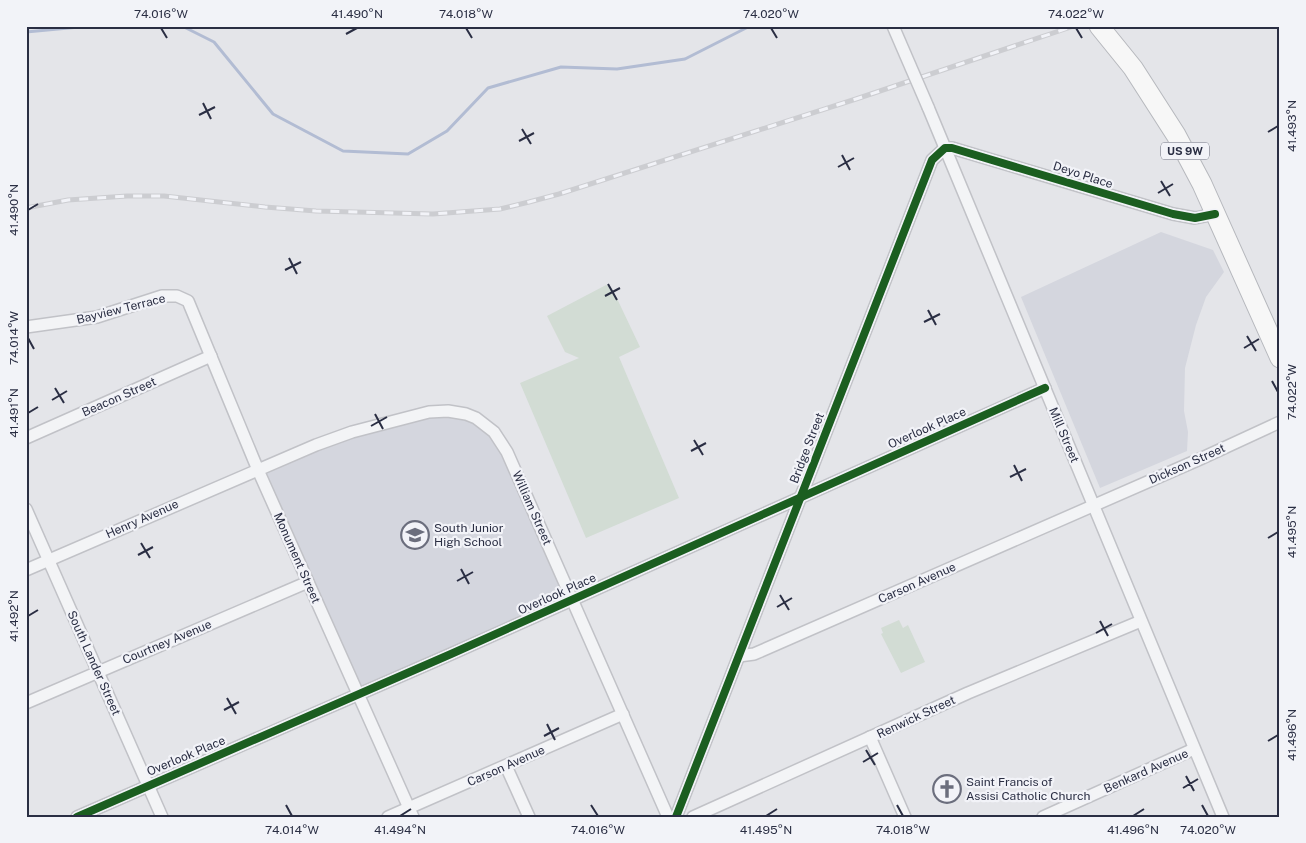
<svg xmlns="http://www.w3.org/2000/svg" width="1306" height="843" font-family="'Public Sans',sans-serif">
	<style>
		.built { fill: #d4d6de }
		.green { fill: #d2dcd4 }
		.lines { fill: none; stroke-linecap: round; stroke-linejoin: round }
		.stream { stroke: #b2bcd3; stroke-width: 3 }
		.minor-casing { stroke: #c1c2c7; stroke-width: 14 }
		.trunk-casing { stroke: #b6b8bd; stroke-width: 21 }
		.minor { stroke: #f3f4f6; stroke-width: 11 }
		.trunk { stroke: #f7f7f7; stroke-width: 19 }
		.rail-casing { stroke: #cccdd1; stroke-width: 5 }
		.rail { stroke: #f2f3f8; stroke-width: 3; stroke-dasharray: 9; stroke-linecap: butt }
		.minor-bridge-casing { stroke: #c1c2c7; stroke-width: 14; stroke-linecap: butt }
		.minor-bridge { stroke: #f3f4f6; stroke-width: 11 }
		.cycleway-casing { stroke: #f2f3f8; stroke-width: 11 }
		.cycleway { stroke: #1b5e20; stroke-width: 8 }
		.ticks { fill: none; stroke: #2a2e43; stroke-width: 2 }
		.labels { text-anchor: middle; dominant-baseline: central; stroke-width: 4.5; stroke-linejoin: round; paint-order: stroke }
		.shield { fill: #f2f3f8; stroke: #666979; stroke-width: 1 }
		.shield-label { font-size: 11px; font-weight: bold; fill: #2a2e43 }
		.street-label { font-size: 12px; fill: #2a2e43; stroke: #f2f3f8 }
		.poi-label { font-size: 12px; fill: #2a2e43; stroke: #f2f3f8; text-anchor: start }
		.neatline { fill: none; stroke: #2a2e43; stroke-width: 2 }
		.ticks-label { font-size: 12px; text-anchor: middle; fill: #2a2e43 }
	</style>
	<rect width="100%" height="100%" fill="#e4e5e9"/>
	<g class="built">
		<polygon points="1161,232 1213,250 1224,272 1206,297 1196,325 1185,368 1184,411 1188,432 1187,451 1100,488 1021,297"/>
		<polygon points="448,411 494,432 572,600 358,694 258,470 316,445"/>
	</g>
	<g class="green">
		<polygon points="606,285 612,288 640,347 619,357 679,498 586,538 520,383 579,358 565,352 547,316"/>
		<polygon points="899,620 903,628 908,625 925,662 901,673 881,634 883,633 881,628"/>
	</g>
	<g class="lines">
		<g class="stream">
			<polyline points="182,26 214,42 273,114 343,151 408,154 447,131 488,88 561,67 617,69 685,59 750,26"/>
			<polyline points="26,32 90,26"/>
		</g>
		<defs>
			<g id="minor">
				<polyline points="928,107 1223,817"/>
				<polyline points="26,327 97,317 162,296 177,296 188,301 258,470 413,817"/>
				<polyline points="26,438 211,356"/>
				<polyline points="26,509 162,817"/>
				<polyline points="26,570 316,445 352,432 429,412 448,411 466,414 476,418 494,432 507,452 668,817"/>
				<polyline points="739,656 754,654 1200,459 1280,422"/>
				<polyline points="26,703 308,582"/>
				<polyline points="870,737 905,817"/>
				<polyline points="506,766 529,817"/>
				<polyline points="77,817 451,654 1045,388"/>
				<polyline points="388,817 623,714"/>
				<polyline points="676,817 932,160 945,148 952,148 1173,214 1195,218 1215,214"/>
				<polyline points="693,817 968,693 1141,621"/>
				<polyline points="1043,817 1194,749"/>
			</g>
			<polyline id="trunk" points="1099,26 1133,68 1176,135 1202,184 1280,358"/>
		</defs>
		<use href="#minor" class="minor-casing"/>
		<use href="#trunk" class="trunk-casing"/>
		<use href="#minor" class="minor"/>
		<use href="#trunk" class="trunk"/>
		<defs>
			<polyline id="rail" points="26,208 68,200 127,196 164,196 265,207 316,211 433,214 500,209 529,202 559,194 856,99 1074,26"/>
		</defs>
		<use href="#rail" class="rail-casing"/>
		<use href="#rail" class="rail"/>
		<defs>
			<polyline id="minor-bridge" points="893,26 928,107"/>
		</defs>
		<use href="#minor-bridge" class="minor-bridge-casing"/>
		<use href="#minor-bridge" class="minor-bridge"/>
		<defs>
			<g id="cycleway">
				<polyline points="77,817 451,654 1045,388"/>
				<polyline points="676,817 932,160 945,148 952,148 1173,214 1195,218 1215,214"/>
			</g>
		</defs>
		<use href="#cycleway" class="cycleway-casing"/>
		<use href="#cycleway" class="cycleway"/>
	</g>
	<path class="ticks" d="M 161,28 L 167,38M 466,28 L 472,38M 771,28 L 777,38M 1076,28 L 1082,38M 346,34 L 357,28M 203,103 L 211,119M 199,115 L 215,107M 522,129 L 531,144M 1268,132 L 1278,126M 519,141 L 534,133M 842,155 L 850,170M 838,167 L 854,158M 1161,181 L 1170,196M 1158,193 L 1173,184M 28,210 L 38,204M 289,258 L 297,274M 285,270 L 301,262M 608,284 L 617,300M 605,296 L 620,288M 928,310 L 936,325M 924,322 L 940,314M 1247,336 L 1256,351M 28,338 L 34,349M 1244,348 L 1259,339M 1272,381 L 1278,392M 55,388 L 64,403M 52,400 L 67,391M 28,413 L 38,407M 375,414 L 383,429M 371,426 L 387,417M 694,440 L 703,455M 691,451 L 706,443M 1014,465 L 1022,481M 1010,477 L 1026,469M 1268,538 L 1278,532M 141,543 L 150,558M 138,555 L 153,547M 461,569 L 469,584M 457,581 L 473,572M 780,595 L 789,610M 777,607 L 792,598M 28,616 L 38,610M 1100,621 L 1108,636M 1096,633 L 1112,624M 227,698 L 236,714M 224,710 L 239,702M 547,724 L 555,740M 544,736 L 559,728M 1268,741 L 1278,735M 866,750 L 875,765M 863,762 L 878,753M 1186,776 L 1194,791M 1183,788 L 1198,779M 286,805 L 292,816M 591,805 L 598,816M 897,805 L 903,816M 1202,805 L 1208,816M 400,816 L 411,809M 766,816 L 777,809M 1133,816 L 1144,809"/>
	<defs>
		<symbol id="school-ring" viewBox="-11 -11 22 22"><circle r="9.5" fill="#f2f3f8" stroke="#6b6e7d" stroke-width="1.5"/><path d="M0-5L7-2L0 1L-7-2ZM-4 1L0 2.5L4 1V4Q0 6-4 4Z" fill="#6b6e7d"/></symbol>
		<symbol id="church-ring" viewBox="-11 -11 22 22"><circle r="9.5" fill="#f2f3f8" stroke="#6b6e7d" stroke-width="1.5"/><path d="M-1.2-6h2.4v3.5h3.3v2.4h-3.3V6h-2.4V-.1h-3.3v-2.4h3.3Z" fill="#6b6e7d"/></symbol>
	</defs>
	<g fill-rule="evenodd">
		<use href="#school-ring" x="399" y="519" width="32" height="32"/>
		<use href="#church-ring" x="931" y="773" width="32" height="32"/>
	</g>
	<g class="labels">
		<rect class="shield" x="1161" y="142.5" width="48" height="17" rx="4"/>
		<g class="shield-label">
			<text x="1185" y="151">US 9W</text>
		</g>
		<g class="street-label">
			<text transform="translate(1083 175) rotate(18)">Deyo Place</text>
			<text transform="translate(121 309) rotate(-14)">Bayview Terrace</text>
			<text transform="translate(119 397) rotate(-24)">Beacon Street</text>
			<text transform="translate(927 428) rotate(-24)">Overlook Place</text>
			<text transform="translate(1064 435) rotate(67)">Mill Street</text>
			<text transform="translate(807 448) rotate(-69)">Bridge Street</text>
			<text transform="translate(1187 464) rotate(-24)">Dickson Street</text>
			<text transform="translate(532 508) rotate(66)">William Street</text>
			<text transform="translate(142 519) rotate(-24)">Henry Avenue</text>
			<text transform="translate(297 558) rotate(66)">Monument Street</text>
			<text transform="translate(917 583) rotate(-24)">Carson Avenue</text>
			<text transform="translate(557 594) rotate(-24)">Overlook Place</text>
			<text transform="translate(167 642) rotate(-23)">Courtney Avenue</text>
			<text transform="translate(94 663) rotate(66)">South Lander Street</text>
			<text transform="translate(916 717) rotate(-25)">Renwick Street</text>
			<text transform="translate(186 756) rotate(-23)">Overlook Place</text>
			<text transform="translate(506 766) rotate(-24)">Carson Avenue</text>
			<text transform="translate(1146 771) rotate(-24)">Benkard Avenue</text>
		</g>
		<g class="poi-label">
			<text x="434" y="528">South Junior<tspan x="434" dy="14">High School</tspan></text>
			<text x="966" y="782">Saint Francis of<tspan x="966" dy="14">Assisi Catholic Church</tspan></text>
		</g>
	</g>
	<rect width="1306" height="843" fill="none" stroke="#f2f3f8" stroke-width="55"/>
	<rect x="28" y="28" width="1250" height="788" class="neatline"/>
	<g class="ticks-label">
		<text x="161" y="18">74.016°W</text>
		<text x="357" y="18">41.490°N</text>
		<text x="466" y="18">74.018°W</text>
		<text x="771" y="18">74.020°W</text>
		<text x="1076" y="18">74.022°W</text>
		<text transform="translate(1292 126) rotate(-90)" y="4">41.493°N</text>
		<text transform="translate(14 210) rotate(-90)" y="4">41.490°N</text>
		<text transform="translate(14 338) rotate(-90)" y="4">74.014°W</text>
		<text transform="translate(1292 392) rotate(-90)" y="4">74.022°W</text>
		<text transform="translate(14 413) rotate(-90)" y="4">41.491°N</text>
		<text transform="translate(1292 532) rotate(-90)" y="4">41.495°N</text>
		<text transform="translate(14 616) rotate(-90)" y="4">41.492°N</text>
		<text transform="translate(1292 735) rotate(-90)" y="4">41.496°N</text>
		<text x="292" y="834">74.014°W</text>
		<text x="400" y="834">41.494°N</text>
		<text x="598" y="834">74.016°W</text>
		<text x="766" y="834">41.495°N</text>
		<text x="903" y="834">74.018°W</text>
		<text x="1133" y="834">41.496°N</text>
		<text x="1208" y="834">74.020°W</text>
	</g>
</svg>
